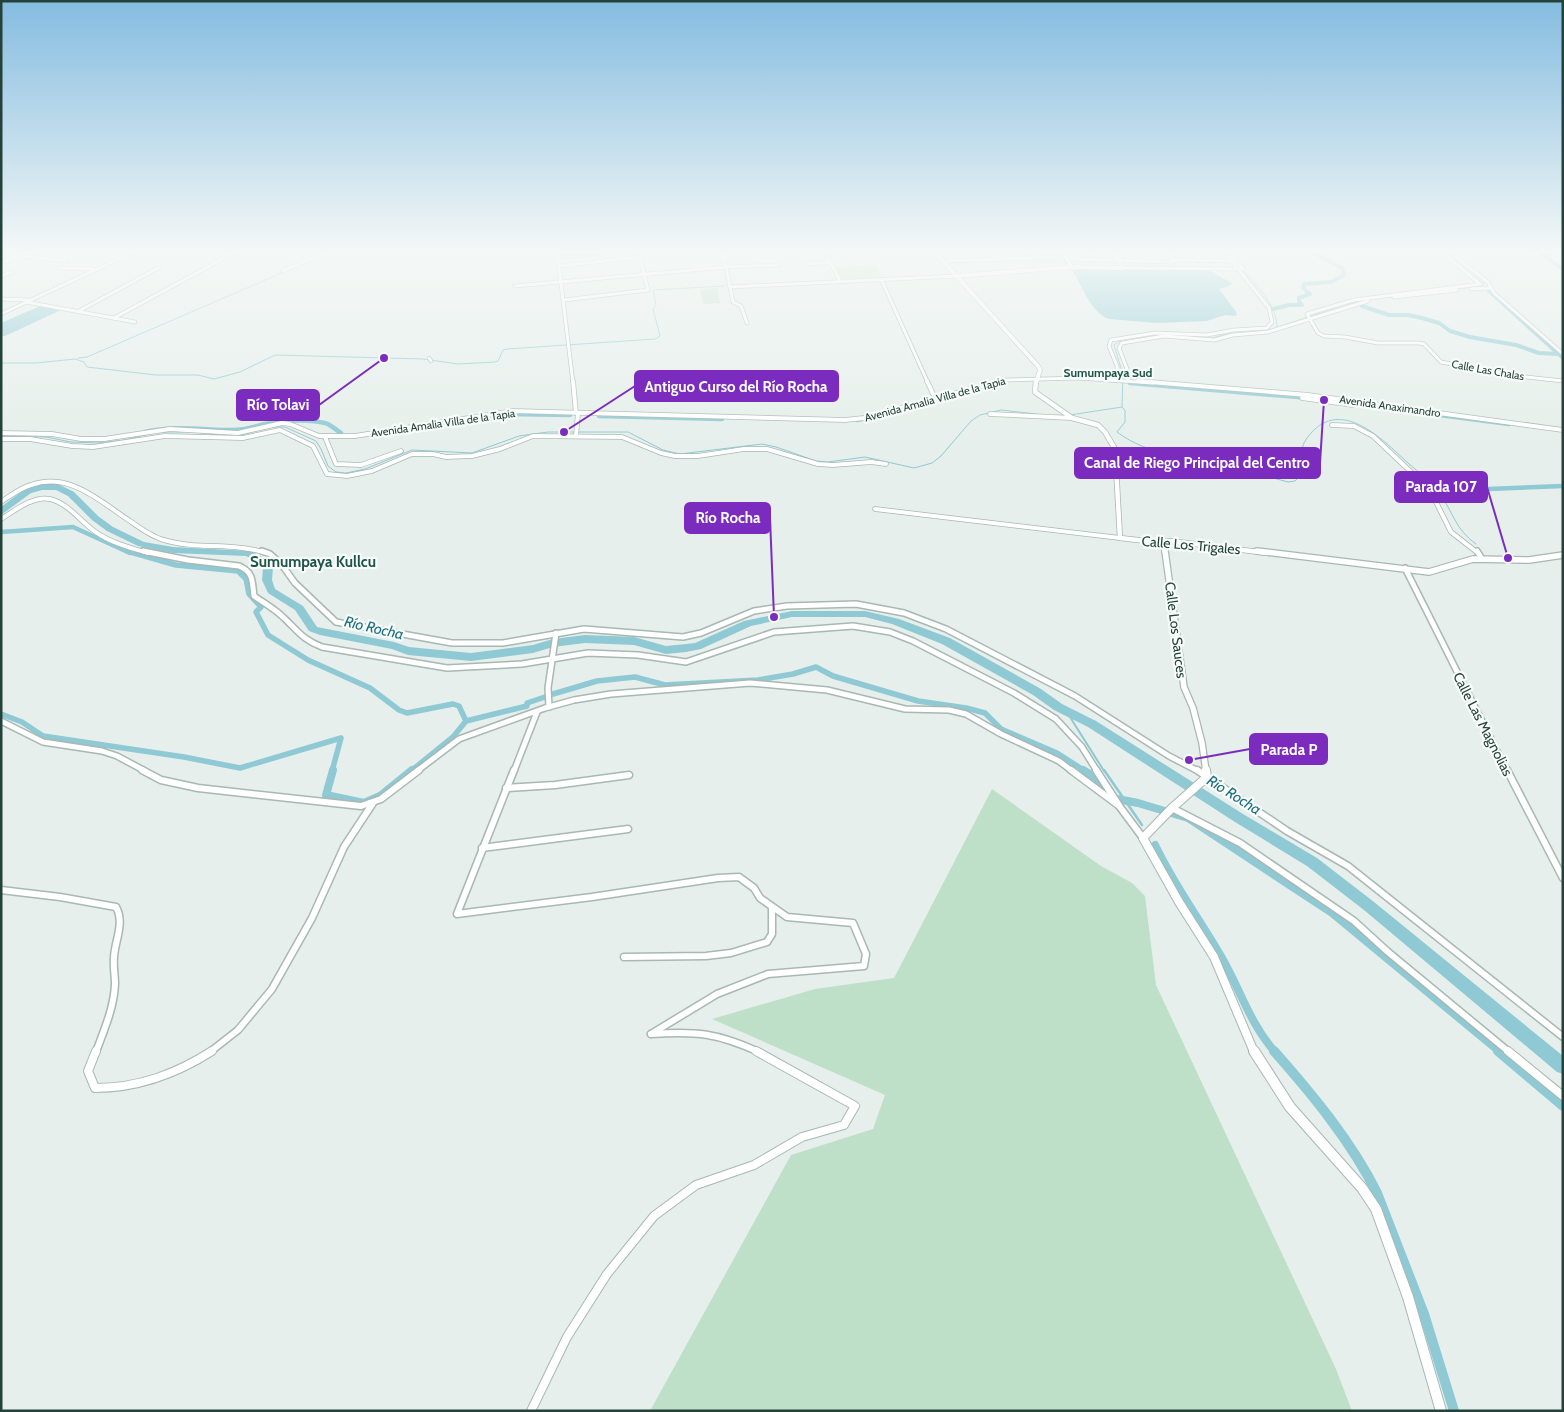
<svg xmlns="http://www.w3.org/2000/svg" width="1564" height="1412" font-family="Cabin,sans-serif">
	<style>
		.green { fill: #bfe0c8 }
		.water { fill: #8ec9d4 }
		.lines { fill: none; stroke-linecap: round; stroke-linejoin: round }
		.stream-far2 { stroke: #8ec9d4; stroke-width: 1 }
		.stream-far1 { stroke: #8ec9d4; stroke-width: 2 }
		.stream { stroke: #8ec9d4; stroke-width: 2.5 }
		.canal-far4 { stroke: #8ec9d4; stroke-width: 4 }
		.canal-far3 { stroke: #8ec9d4; stroke-width: 4.5 }
		.canal-far2 { stroke: #8ec9d4; stroke-width: 5.5 }
		.canal-far1 { stroke: #8ec9d4; stroke-width: 8 }
		.canal { stroke: #8ec9d4; stroke-width: 10 }
		.river { fill: #8ec9d4; fill-rule: evenodd }
		.minor-far4-casing { stroke: #a8b8b2; stroke-width: 4.5 }
		.minor-far3-casing { stroke: #a8b8b2; stroke-width: 5.5 }
		.minor-far2-casing { stroke: #a8b8b2; stroke-width: 8 }
		.minor-far1-casing { stroke: #a8b8b2; stroke-width: 9 }
		.minor-casing { stroke: #a8b8b2; stroke-width: 10 }
		.tertiary-far4-casing { stroke: #a8b8b2; stroke-width: 5 }
		.tertiary-far3-casing { stroke: #a8b8b2; stroke-width: 6 }
		.tertiary-far2-casing { stroke: #a8b8b2; stroke-width: 8 }
		.tertiary-far1-casing { stroke: #a8b8b2; stroke-width: 10 }
		.tertiary-casing { stroke: #a8b8b2; stroke-width: 12 }
		.minor-far4 { stroke: #fff; stroke-width: 3 }
		.minor-far3 { stroke: #fff; stroke-width: 4 }
		.minor-far2 { stroke: #fff; stroke-width: 5 }
		.minor-far1 { stroke: #fff; stroke-width: 6 }
		.minor { stroke: #fff; stroke-width: 8 }
		.tertiary-far4 { stroke: #fff; stroke-width: 4 }
		.tertiary-far3 { stroke: #fff; stroke-width: 4.5 }
		.tertiary-far2 { stroke: #fff; stroke-width: 5.5 }
		.tertiary-far1 { stroke: #fff; stroke-width: 8 }
		.tertiary { stroke: #fff; stroke-width: 10 }
		.labels { text-anchor: middle; dominant-baseline: central; stroke-width: 4.5; stroke-linejoin: round; paint-order: stroke }
		.far-street-label { font-size: 11px; fill: #24423a; stroke: #f7fbf9 }
		.far-neighbourhood-label { font-size: 12px; font-weight: bold; fill: #1f5548; stroke: #f7fbf9 }
		.street-label { font-size: 14px; fill: #24423a; stroke: #f7fbf9 }
		.neighbourhood-label { font-size: 15px; font-weight: bold; fill: #1f5548; stroke: #f7fbf9 }
		.water-label { font-size: 15px; font-style: italic; fill: #1c6f80; stroke: #f7fbf9 }
		.leader { fill: none; stroke: #7b2cbf; stroke-width: 2 }
		.callout-dot { fill: #7b2cbf; stroke: #f7fbf9; stroke-width: 2 }
		.callout { fill: #7b2cbf; stroke: #7b2cbf; stroke-width: 2 }
		.callout-label { font-size: 15px; text-anchor: middle; font-weight: bold; fill: #fff }
	</style>
	<rect width="100%" height="100%" fill="#e6efeb"/>
	<g class="green">
		<polygon points="560,250 602,250 603,257 561,260"/>
		<polygon points="875,264 882,278 842,279 836,268"/>
		<polygon points="717,288 720,303 703,304 700,289"/>
		<polygon points="992,789 1101,866 1132,883 1145,896 1156,985 1336,1369 1352,1411 650,1411 791,1155 873,1129 885,1095 712,1019 815,989 894,978"/>
	</g>
	<g class="water">
		<path d="M 1076,268 L 1205,270 L 1210,271 L 1232,283 L 1229,286 L 1219,289 L 1237,313 L 1236,316 L 1225,315 L 1207,321 L 1157,323 L 1109,319 C 1091,313 1082,285 1072,270 Z"/>
		<polygon points="40,306 61,310 5,336 1,336 1,323"/>
	</g>
	<g class="lines">
		<g class="stream-far2">
			<polyline points="937,250 949,265"/>
			<polyline points="1058,250 1067,265 1073,269"/>
			<polyline points="1226,250 1232,258"/>
			<polyline points="1442,250 1484,284 1481,287 1463,288"/>
			<path d="M 1242,269 C 1255,285 1277,304 1277,327"/>
			<polyline points="1266,331 1344,305 1372,299"/>
			<polyline points="1197,336 1207,338"/>
			<polyline points="1212,338 1227,334 1252,332"/>
			<polyline points="78,358 87,357 284,272"/>
			<polyline points="1,363 36,363 75,359 84,362 87,367 156,375 198,375 214,379 240,372 275,355 423,359 458,364 495,362 498,361 503,350 507,349 655,339 660,336 653,309 656,305 653,290 724,286"/>
			<polyline points="1122,407 1123,375 1114,345 1123,339"/>
			<path d="M 1122,407 L 1125,410 L 1125,422 L 1117,432 C 1149,456 1190,458 1228,466 C 1248,470 1268,477 1288,482 L 1295,481 L 1298,478 C 1304,465 1297,451 1307,438 C 1339,394 1382,439 1408,463 C 1419,473 1431,480 1439,492 C 1453,512 1455,529 1476,544"/>
			<polyline points="1070,415 1122,407"/>
			<polyline points="274,427 285,427 316,441 321,449 328,466 336,472 346,473 365,469 412,450 472,453 519,436 548,432 628,432 663,450 680,454 762,444 776,447 816,461 828,462 865,457 914,468 932,463 941,456 971,421 980,415 1001,410 1036,414"/>
			<polyline points="160,432 183,432"/>
			<polyline points="195,432 223,436"/>
			<polyline points="1,436 46,437 71,442 97,443 125,440 148,434"/>
			<polyline points="238,436 267,428"/>
		</g>
		<polyline class="stream-far1" points="1058,707 1070,717 1104,771"/>
		<polyline class="stream" points="1104,770 1142,825"/>
		<g class="canal-far4">
			<polyline points="1536,250 1563,269"/>
			<polyline points="1489,291 1563,358"/>
			<polyline points="1362,306 1389,315 1408,315 1422,318 1439,323 1450,331 1470,337 1516,345 1539,353 1558,354"/>
			<polyline points="1273,309 1289,305 1302,305 1299,302 1299,298 1310,294 1303,288 1304,284 1331,282 1344,275 1342,268 1308,250"/>
		</g>
		<g class="canal-far3">
			<polyline points="1130,383 1309,398"/>
			<polyline points="1346,403 1509,424"/>
			<polyline points="501,414 570,415"/>
			<polyline points="599,416 722,419"/>
			<polyline points="857,420 881,415"/>
			<path d="M 145,432 C 175,425 203,430 233,430 C 248,430 260,424 275,422 C 286,420 313,420 325,423 C 330,424 336,430 341,433"/>
			<polyline points="1438,491 1563,486"/>
			<polyline points="1,532 73,527 130,553"/>
		</g>
		<g class="canal-far2">
			<polyline points="127,551 176,565 238,571 246,579 249,594 261,607 256,612 268,635 308,660 370,688 399,710 407,713 453,704 459,706 466,721 527,706 527,703 545,697"/>
			<polyline points="553,694 597,681 635,677 665,685 758,680 793,674 816,667 833,676 918,701 966,708 985,713 1001,729 1057,753 1085,771"/>
			<polyline points="1,714 22,722 43,736 184,757 240,768 341,738 332,771"/>
			<polyline points="411,771 453,737 466,721"/>
		</g>
		<g class="canal-far1">
			<polyline points="333,770 326,795 364,803 380,796 412,770"/>
			<polyline points="1083,770 1096,778 1112,798 1138,803 1188,818 1332,913 1500,1052"/>
			<path d="M 1155,845 C 1174,885 1200,920 1222,958 C 1241,991 1249,1022 1275,1052"/>
		</g>
		<g class="canal">
			<path d="M 1274,1051 C 1312,1094 1351,1141 1377,1193 L 1424,1314 L 1454,1411"/>
			<polyline points="1498,1051 1563,1106"/>
		</g>
		<polygon class="river" points="41,484 58,484 74,492 98,516 113,527 144,542 173,547 251,551 266,559 273,568 272,580 275,589 303,606 317,627 394,642 409,647 471,653 533,645 553,639 585,635 634,637 666,646 686,644 695,643 744,621 792,611 865,611 899,619 950,638 1041,689 1062,704 1096,721 1243,814 1317,858 1374,902 1563,1056 1563,1074 1557,1072 1364,910 1307,866 1235,822 1088,727 1054,710 1033,695 942,644 892,624 865,617 792,617 751,626 701,649 686,652 666,654 634,645 585,643 553,647 533,653 471,661 408,655 392,649 320,635 309,631 295,610 268,593 262,580 263,568 260,563 246,556 173,553 138,546 107,531 92,520 68,496 56,490 42,490 31,493 1,515 1,507 25,489"/>
		<defs>
			<g id="minor-far4">
				<polyline points="557,250 573,383"/>
				<polyline points="719,250 726,267 733,302 741,306 747,323"/>
				<polyline points="824,250 840,281"/>
				<polyline points="998,250 1005,259"/>
				<polyline points="1030,250 1036,258"/>
				<polyline points="1060,250 1072,267"/>
				<polyline points="1085,250 1091,260"/>
				<polyline points="1139,250 1146,261"/>
				<polyline points="1166,250 1174,261"/>
				<polyline points="1192,250 1200,260"/>
				<polyline points="1439,250 1480,284 1354,300 1307,314 1318,333 1324,336 1345,337 1378,343 1419,343 1424,344 1441,362 1518,376 1563,381"/>
				<polyline points="1447,250 1488,282 1494,293 1563,354"/>
				<polyline points="638,251 649,250"/>
				<polyline points="20,256 67,261"/>
				<polyline points="1232,256 1243,269"/>
				<polyline points="1066,259 1174,262"/>
				<polyline points="1173,260 1232,261"/>
				<polyline points="948,261 1060,257"/>
				<polyline points="808,264 830,262"/>
				<polyline points="559,266 640,257"/>
				<polyline points="59,268 93,269"/>
				<polyline points="1123,268 1243,269"/>
				<polyline points="283,271 332,250"/>
				<polyline points="1,276 12,272"/>
				<polyline points="882,281 928,383"/>
				<polyline points="515,286 726,267 779,265"/>
				<polyline points="730,287 956,276"/>
				<polyline points="1471,289 1490,288"/>
				<polyline points="1394,297 1457,290"/>
				<polyline points="1,299 28,300"/>
				<polyline points="564,300 648,290 638,250"/>
				<polyline points="26,302 135,322"/>
				<polyline points="79,311 160,267"/>
				<polyline points="1,314 138,250"/>
				<polyline points="114,318 239,250"/>
				<polyline points="429,358 431,361"/>
				<polyline points="1117,380 1117,366 1109,346 1111,340 1155,333 1207,335 1234,330 1267,328 1272,322 1269,308 1223,250"/>
				<polyline points="1128,380 1127,369 1119,348 1122,343 1164,336 1214,340 1233,335 1268,332 1368,301"/>
				<polyline points="995,383 1005,380 1077,378 1153,383"/>
			</g>
			<g id="minor-far3">
				<polyline points="573,381 576,413"/>
				<polyline points="927,381 933,394 938,398"/>
				<polyline points="1138,381 1308,395 1563,430"/>
				<polyline points="1302,398 1353,405"/>
				<polyline points="990,414 1072,418"/>
				<polyline points="1332,425 1354,426 1373,436 1430,490 1451,532 1478,553"/>
				<polyline points="1,433 52,434 81,439 104,439 170,429 238,433 282,423 290,424 319,436 355,436 513,411 845,420 864,418 1000,381"/>
				<polyline points="576,436 578,413"/>
				<polyline points="325,437 336,464 361,465 401,451"/>
				<polyline points="1,439 30,439 72,446 93,447 165,436 243,438 280,430 313,446 327,474 347,476 372,471 412,454 433,454 446,457 472,456 500,449 533,436 622,437 661,453 675,456 698,456 744,449 767,449 818,464 833,465 871,462 886,464"/>
				<path d="M 1,502 C 10,496 20,488 31,485 C 69,471 101,502 130,521 C 140,528 152,537 164,540 C 197,550 233,542 266,553"/>
				<polyline points="875,509 1120,538"/>
				<path d="M 1,519 C 14,511 34,495 50,499 C 68,503 82,523 97,533 C 112,543 131,548 148,553"/>
			</g>
			<g id="minor-far2">
				<path d="M 143,551 L 188,560 L 239,566 C 254,572 252,582 254,596 C 264,603 275,609 284,618 C 298,631 303,640 322,647 L 447,668 L 522,664 L 588,653 L 638,655 L 686,662 L 774,632 L 853,626 L 890,632 L 913,641 L 1014,693 L 1056,719 L 1082,747 L 1097,771"/>
				<polyline points="262,551 270,554 282,565 295,583 336,622 452,643 503,643 584,629 683,637 701,633 754,611 787,606 856,604 904,613 946,629 1075,696 1169,756 1198,771"/>
				<polyline points="1477,551 1482,559"/>
				<polyline points="1405,568 1507,771"/>
				<polyline points="549,707 548,688 556,633"/>
				<polyline points="1,721 43,742 102,751 117,756 145,771"/>
				<polyline points="417,771 459,739 545,708 574,700 611,694 750,683 827,690 905,709 949,710 966,714 1001,734 1059,761 1072,771"/>
				<polyline points="514,771 537,712"/>
			</g>
			<g id="minor-far1">
				<polyline points="142,770 161,780 198,788 361,806 381,799 419,770"/>
				<polyline points="514,770 457,914 592,897 718,878 739,877 754,888 760,898 787,917 853,923 866,954 864,966 768,974 717,994 651,1034"/>
				<polyline points="1071,770 1118,805"/>
				<polyline points="1096,770 1120,807 1143,838"/>
				<polyline points="1197,770 1287,831 1348,866 1563,1037"/>
				<polyline points="1507,770 1563,878"/>
				<polyline points="506,788 555,785 629,775"/>
				<polyline points="1172,808 1240,843 1354,921 1388,952 1509,1052"/>
				<polyline points="482,848 628,829"/>
				<path d="M 1,890 L 60,897 L 116,907 C 125,923 115,940 114,957 C 113,966 115,975 115,984 C 114,1008 104,1030 96,1052"/>
				<polyline points="624,957 706,956 731,953 767,942 772,934 772,907"/>
				<path d="M 651,1034 C 697,1031 717,1033 759,1052"/>
				<polyline points="210,1052 238,1030 272,989 312,918 344,847 373,803"/>
			</g>
			<g id="minor">
				<path d="M 96,1051 L 88,1071 L 95,1088 C 139,1088 176,1074 212,1051"/>
				<polyline points="1508,1051 1563,1096"/>
				<polyline points="531,1411 567,1337 607,1274 654,1216 696,1185 754,1165 802,1137 844,1125 855,1106 756,1051"/>
			</g>
			<g id="tertiary-far4">
				<polyline points="933,250 1038,366 1040,370 1036,383"/>
				<polyline points="1112,250 1123,268"/>
				<polyline points="1,263 34,250"/>
				<polyline points="956,276 1072,267 1123,268"/>
			</g>
			<g id="tertiary-far3">
				<polyline points="1036,381 1035,392 1072,418 1098,425 1105,432 1115,449 1120,538 1155,542 1170,541 1267,553"/>
				<polyline points="1162,542 1165,553"/>
			</g>
			<g id="tertiary-far2">
				<polyline points="1165,551 1184,687 1193,708 1202,743 1206,771"/>
				<polyline points="1257,551 1429,572 1473,559 1529,560 1563,555"/>
			</g>
			<polyline id="tertiary-far1" points="1206,770 1207,777 1172,808 1143,838 1179,902 1214,957 1254,1052"/>
			<polyline id="tertiary" points="1254,1051 1290,1107 1362,1188 1376,1209 1408,1297 1441,1411"/>
		</defs>
		<use href="#minor-far4" class="minor-far4-casing"/>
		<use href="#minor-far3" class="minor-far3-casing"/>
		<use href="#minor-far2" class="minor-far2-casing"/>
		<use href="#minor-far1" class="minor-far1-casing"/>
		<use href="#minor" class="minor-casing"/>
		<use href="#tertiary-far4" class="tertiary-far4-casing"/>
		<use href="#tertiary-far3" class="tertiary-far3-casing"/>
		<use href="#tertiary-far2" class="tertiary-far2-casing"/>
		<use href="#tertiary-far1" class="tertiary-far1-casing"/>
		<use href="#tertiary" class="tertiary-casing"/>
		<use href="#minor-far4" class="minor-far4"/>
		<use href="#minor-far3" class="minor-far3"/>
		<use href="#minor-far2" class="minor-far2"/>
		<use href="#minor-far1" class="minor-far1"/>
		<use href="#minor" class="minor"/>
		<use href="#tertiary-far4" class="tertiary-far4"/>
		<use href="#tertiary-far3" class="tertiary-far3"/>
		<use href="#tertiary-far2" class="tertiary-far2"/>
		<use href="#tertiary-far1" class="tertiary-far1"/>
		<use href="#tertiary" class="tertiary"/>
	</g>
	<linearGradient id="sky" x2="0" y2="1"><stop stop-color="#84bce0"/><stop offset="0.56" stop-color="#f4f8f6"/><stop offset="1" stop-color="#f4f8f6" stop-opacity="0"/></linearGradient>
	<rect width="1564" height="448" fill="url(#sky)"/>
	<g class="labels">
		<g class="far-street-label">
			<text transform="translate(1488 370) rotate(10)">Calle Las Chalas</text>
			<text transform="translate(935 399) rotate(-15)">Avenida Amalia Villa de la Tapia</text>
			<text transform="translate(1390 406) rotate(8)">Avenida Anaximandro</text>
			<text transform="translate(443 423) rotate(-8)">Avenida Amalia Villa de la Tapia</text>
		</g>
		<g class="far-neighbourhood-label">
			<text x="1108" y="372">Sumumpaya Sud</text>
		</g>
		<g class="street-label">
			<text transform="translate(1191 545) rotate(5)">Calle Los Trigales</text>
			<text transform="translate(1176 630) rotate(83)">Calle Los Sauces</text>
			<text transform="translate(1483 724) rotate(63)">Calle Las Magnolias</text>
		</g>
		<g class="neighbourhood-label">
			<text x="313" y="562">Sumumpaya Kullcu</text>
		</g>
		<g class="water-label">
			<text transform="translate(374 628) rotate(13)">Río Rocha</text>
			<text transform="translate(1234 795) rotate(32)">Río Rocha</text>
		</g>
	</g>
	<path class="leader" d="M564 432L635 386M384 358L319 405M1324 400L1320 463M1508 558L1487 487M774 617L770 518M1189 760L1250 749"/>
	<g class="callout-dot">
		<circle cx="564" cy="432" r="5"/>
		<circle cx="384" cy="358" r="5"/>
		<circle cx="1324" cy="400" r="5"/>
		<circle cx="1508" cy="558" r="5"/>
		<circle cx="774" cy="617" r="5"/>
		<circle cx="1189" cy="760" r="5"/>
	</g>
	<g class="callout">
		<rect x="635" y="371" width="203" height="30" rx="5"/>
		<rect x="237" y="390" width="82" height="30" rx="5"/>
		<rect x="1075" y="448" width="245" height="30" rx="5"/>
		<rect x="1395" y="472" width="92" height="30" rx="5"/>
		<rect x="685" y="503" width="85" height="30" rx="5"/>
		<rect x="1250" y="734" width="77" height="30" rx="5"/>
	</g>
	<g class="callout-label">
		<text x="736" y="392">Antiguo Curso del Río Rocha</text>
		<text x="278" y="410">Río Tolavi</text>
		<text x="1197" y="468">Canal de Riego Principal del Centro</text>
		<text x="1441" y="492">Parada 107</text>
		<text x="728" y="523">Río Rocha</text>
		<text x="1289" y="755">Parada P</text>
	</g>
	<rect width="1564" height="1412" fill="none" stroke="#24423a" stroke-width="5"/>
</svg>
